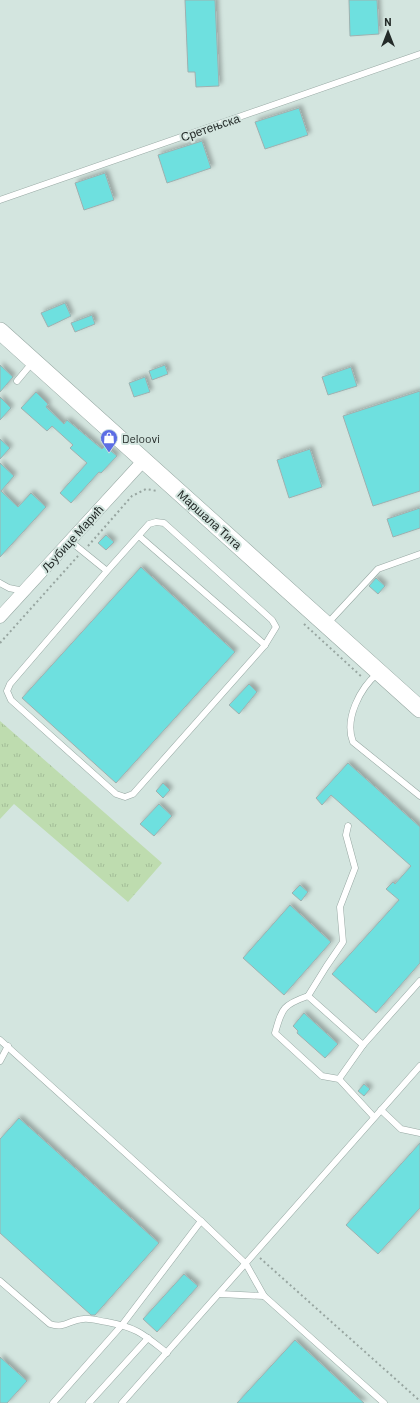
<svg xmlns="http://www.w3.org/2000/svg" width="420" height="1403" font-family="Barlow,sans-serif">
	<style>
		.grass { fill: url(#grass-tufts) }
		.building { fill: #6ee0df; stroke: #9eb1b0; filter: url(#shadow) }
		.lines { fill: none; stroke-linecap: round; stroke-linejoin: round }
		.lane-casing { stroke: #97a8a3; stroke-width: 7 }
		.street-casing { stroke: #97a8a3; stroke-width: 13 }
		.secondary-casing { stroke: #97a8a3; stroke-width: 18 }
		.path { stroke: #97a5a0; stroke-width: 2; stroke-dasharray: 2 3; stroke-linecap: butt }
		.lane { stroke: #fff; stroke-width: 6 }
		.street { stroke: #fff; stroke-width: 12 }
		.secondary { stroke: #fff; stroke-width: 17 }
		.labels { text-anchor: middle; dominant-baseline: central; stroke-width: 4; stroke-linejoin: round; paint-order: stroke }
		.street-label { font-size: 12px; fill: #242b29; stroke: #d3e5df }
		.poi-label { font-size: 12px; fill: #242b29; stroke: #d3e5df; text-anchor: start }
	</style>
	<defs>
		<pattern id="grass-tufts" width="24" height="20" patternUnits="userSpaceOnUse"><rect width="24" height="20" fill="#bedcaf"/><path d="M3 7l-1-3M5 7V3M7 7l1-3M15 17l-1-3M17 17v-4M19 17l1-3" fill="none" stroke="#a3bd97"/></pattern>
		<filter id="shadow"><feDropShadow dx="3" dy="-3" stdDeviation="2" flood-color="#0004"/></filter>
	</defs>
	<rect width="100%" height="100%" fill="#d3e5df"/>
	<polygon class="grass" points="0,721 162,863 128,902 14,804 0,819"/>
	<g class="building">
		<polygon points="185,0 215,0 219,86 196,87 195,72 188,72"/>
		<polygon points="349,0 377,0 379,34 350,36"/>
		<polygon points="299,108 308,135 265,149 255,122"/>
		<polygon points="202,141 211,168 167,183 158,155"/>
		<polygon points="105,173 114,200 84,210 75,183"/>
		<polygon points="65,303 71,316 48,327 41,313"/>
		<polygon points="92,315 95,324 75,332 71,323"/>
		<polygon points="0,365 13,377 0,392"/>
		<polygon points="165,365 168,374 152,380 149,371"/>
		<polygon points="351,367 357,386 328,395 322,377"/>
		<polygon points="145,377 150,392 134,397 129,383"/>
		<polygon points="420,391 420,491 373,506 343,416"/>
		<polygon points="36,392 48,404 46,407 64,424 67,420 102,449 105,446 117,456 101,473 99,472 71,503 60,493 87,463 70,448 73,445 52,426 47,431 21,408"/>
		<polygon points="0,397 11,408 0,420"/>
		<polygon points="0,439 10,448 0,459"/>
		<polygon points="310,449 322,487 289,498 277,460"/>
		<polygon points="0,463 14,476 1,491 18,507 31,493 46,507 0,557"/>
		<polygon points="420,508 420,528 393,537 387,519"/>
		<polygon points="106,535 114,542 106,550 98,543"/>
		<polygon points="141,567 235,652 116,783 22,698"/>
		<polygon points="376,578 385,586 378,594 369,586"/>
		<polygon points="249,684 257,692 239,714 229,705"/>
		<polygon points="348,763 420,827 420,963 376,1013 332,974 399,900 386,889 393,882 395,884 411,866 331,795 322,805 316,798"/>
		<polygon points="163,783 170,790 163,798 156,791"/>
		<polygon points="159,804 172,816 154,836 140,824"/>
		<polygon points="300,885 308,892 301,901 292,893"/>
		<polygon points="290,905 331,942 284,995 243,958"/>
		<polygon points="304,1013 338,1044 325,1058 297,1033 298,1031 293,1026"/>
		<polygon points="364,1084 370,1089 364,1096 358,1091"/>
		<polygon points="19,1118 159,1243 95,1315 91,1315 0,1233 0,1139"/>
		<polygon points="420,1143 420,1208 378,1254 346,1225"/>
		<polygon points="184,1274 198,1286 157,1332 143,1319"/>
		<polygon points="295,1340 364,1403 237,1403"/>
		<polygon points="0,1357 27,1381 7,1403 0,1403"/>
	</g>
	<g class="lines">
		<defs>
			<g id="lane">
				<polyline points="0,200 420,54"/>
				<polyline points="17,381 32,363"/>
				<polyline points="139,536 265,645"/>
				<polyline points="70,541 107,571 10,684 7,691 11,700 116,794 125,797 133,794 265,645 276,627 272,620 164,523 156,522 149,524 107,571"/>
				<polyline points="0,583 9,588 24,591"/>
				<polyline points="327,624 378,569 420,554"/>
				<path d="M 378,673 C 360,688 344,719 353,742 L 420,796"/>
				<path d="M 348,826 L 346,835 L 355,868 L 340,907 L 343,942 L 326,967 L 308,996 C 282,1005 282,1009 275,1033 L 322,1076 L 339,1079 L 374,1117"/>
				<polyline points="308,996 363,1045"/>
				<polyline points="0,1040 201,1221 246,1264 264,1296 384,1403"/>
				<polyline points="0,1061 8,1046"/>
				<polyline points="339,1079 363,1045 420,981"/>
				<polyline points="381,1110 401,1129 420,1133"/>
				<path d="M 0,1281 L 50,1324 C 65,1329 69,1320 83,1319 C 91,1318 99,1321 107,1322 C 138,1328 143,1334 167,1353"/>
				<polyline points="220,1294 264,1296"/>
				<polyline points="53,1403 122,1325 201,1221"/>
				<polyline points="89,1403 148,1338"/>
				<polyline points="122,1403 420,1066"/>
			</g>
			<polyline id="street" points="0,617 144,460"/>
			<polyline id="secondary" points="0,331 420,709"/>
		</defs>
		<use href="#lane" class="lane-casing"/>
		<use href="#street" class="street-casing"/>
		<use href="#secondary" class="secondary-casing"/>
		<g class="path">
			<polyline points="88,546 132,496 146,489 157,491"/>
			<polyline points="304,624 363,678"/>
			<polyline points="0,643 78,556"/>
			<polyline points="260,1258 420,1401"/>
		</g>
		<use href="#lane" class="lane"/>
		<use href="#street" class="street"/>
		<use href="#secondary" class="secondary"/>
	</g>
	<defs>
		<symbol id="shop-pin" viewBox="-11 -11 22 30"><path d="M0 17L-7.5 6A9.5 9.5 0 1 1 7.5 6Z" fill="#5c6de4" stroke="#d3e5df"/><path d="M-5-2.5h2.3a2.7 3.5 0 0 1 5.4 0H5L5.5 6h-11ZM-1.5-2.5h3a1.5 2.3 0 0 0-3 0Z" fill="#fff"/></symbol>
	</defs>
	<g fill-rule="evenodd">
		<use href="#shop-pin" x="99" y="428" width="20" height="27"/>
	</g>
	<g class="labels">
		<g class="street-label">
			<text transform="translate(210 127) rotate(-19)">Сретењска</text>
			<text transform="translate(210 519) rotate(42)">Маршала Тита</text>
			<text transform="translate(72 538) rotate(-48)">Љубице Марић</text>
		</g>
		<g class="poi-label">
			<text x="122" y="438">Deloovi</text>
		</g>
	</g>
	<g transform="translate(388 32)" stroke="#d3e5df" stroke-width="3" paint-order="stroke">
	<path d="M0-3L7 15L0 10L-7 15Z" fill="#242b29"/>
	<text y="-6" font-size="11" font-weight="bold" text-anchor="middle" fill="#242b29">N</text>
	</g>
</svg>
